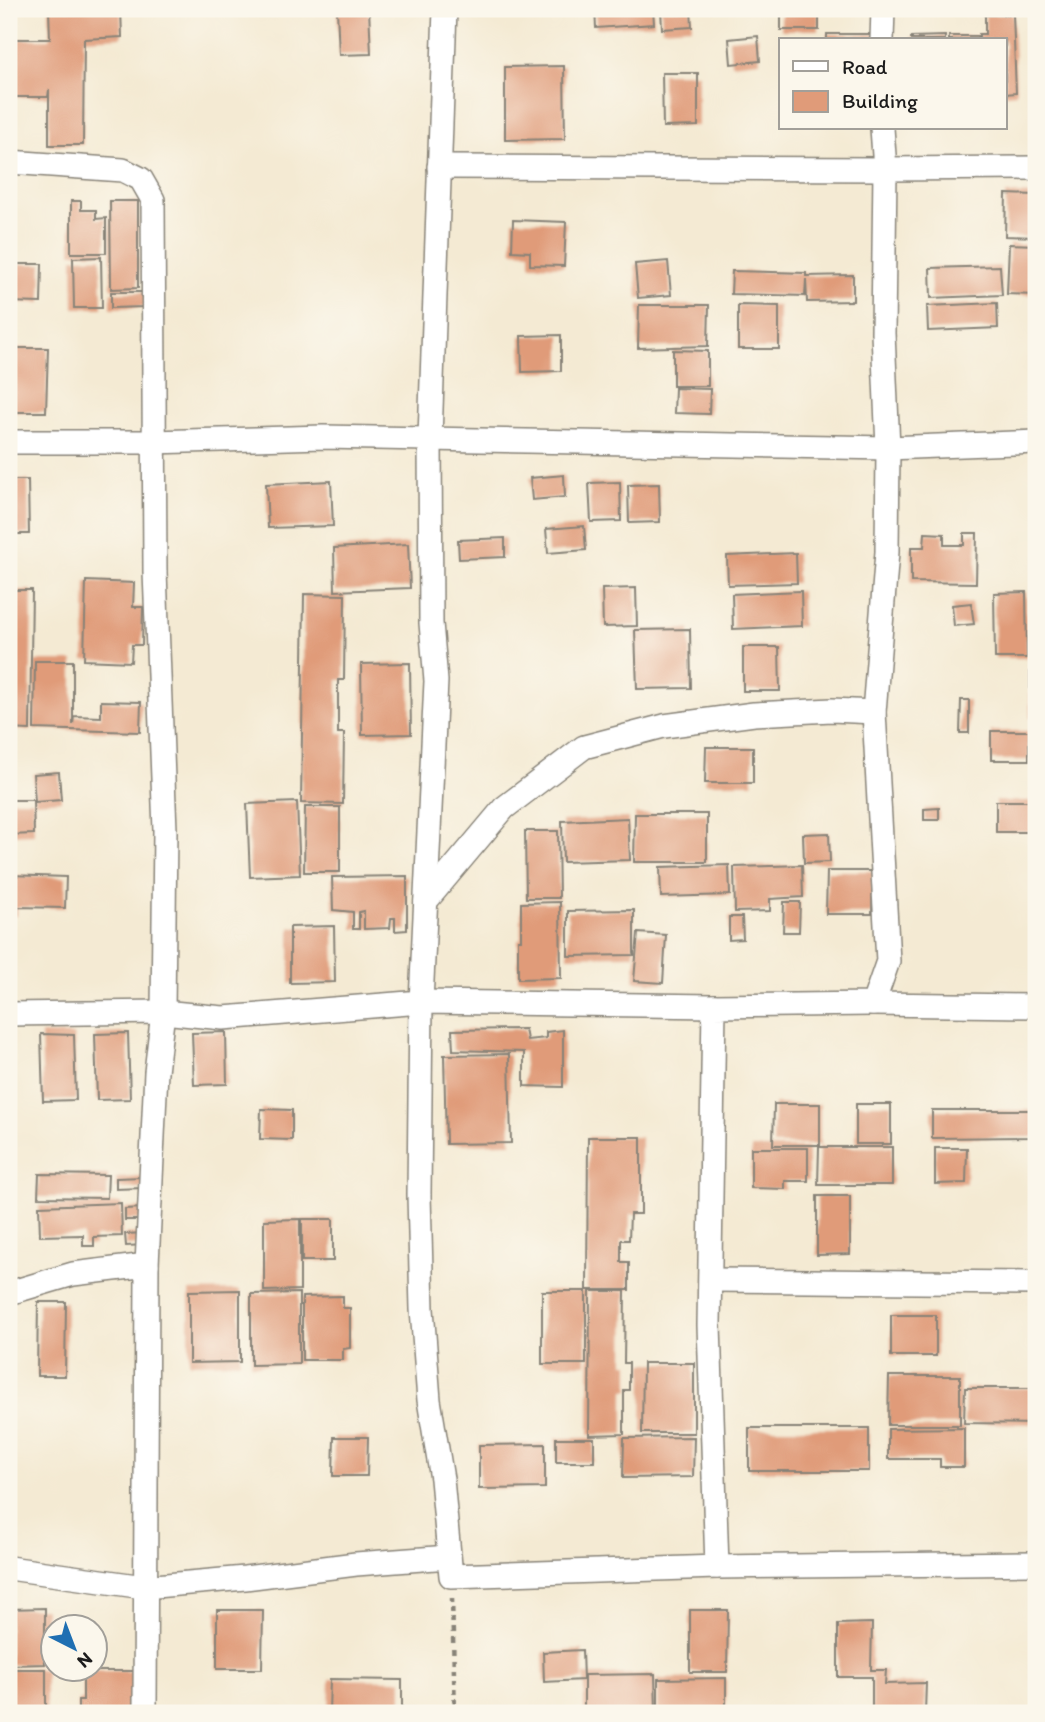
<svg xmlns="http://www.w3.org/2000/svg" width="1045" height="1722" font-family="Itim,sans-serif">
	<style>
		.building { fill: #e09b79 }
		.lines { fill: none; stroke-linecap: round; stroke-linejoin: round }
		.street-casing { stroke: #888378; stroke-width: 26 }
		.path { stroke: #888378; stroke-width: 4.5; stroke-dasharray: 5 5; stroke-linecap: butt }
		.street { stroke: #fff; stroke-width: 23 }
	</style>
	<rect width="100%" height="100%" fill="#fbf7ec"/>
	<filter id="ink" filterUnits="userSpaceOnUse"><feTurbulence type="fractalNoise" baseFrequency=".0143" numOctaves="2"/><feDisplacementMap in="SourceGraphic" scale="14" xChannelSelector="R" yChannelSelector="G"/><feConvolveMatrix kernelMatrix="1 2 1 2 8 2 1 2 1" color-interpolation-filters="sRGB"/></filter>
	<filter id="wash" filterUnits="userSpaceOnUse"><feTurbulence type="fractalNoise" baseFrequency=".00686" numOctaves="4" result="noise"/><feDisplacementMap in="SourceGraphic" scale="28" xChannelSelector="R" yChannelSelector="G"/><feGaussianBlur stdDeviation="1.57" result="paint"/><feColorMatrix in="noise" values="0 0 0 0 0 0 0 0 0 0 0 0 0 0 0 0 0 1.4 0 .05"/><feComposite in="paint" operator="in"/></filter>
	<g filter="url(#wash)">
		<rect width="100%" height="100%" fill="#f4ead3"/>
		<g id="blocks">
			<g class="building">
				<polygon points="49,9 121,9 122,37 84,39 83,145 49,145 49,90 48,97 9,97 9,39 50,39"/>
				<polygon points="337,9 369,9 371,54 339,55"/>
				<polygon points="595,9 653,9 654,24 596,28"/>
				<polygon points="661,9 691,9 692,27 662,29"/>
				<rect x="781" y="9" width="38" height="21"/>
				<polygon points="1013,14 1016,93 1005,94 1005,40 979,40 979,34 985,34 985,15"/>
				<rect x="827" y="34" width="49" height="6"/>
				<polygon points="758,36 760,61 731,64 729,39"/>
				<polygon points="945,36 945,40 911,40 911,37"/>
				<polygon points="949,36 978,36 977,40 949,40"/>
				<polygon points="564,66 565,139 505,140 505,67"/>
				<polygon points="662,73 698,73 698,126 663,127"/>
				<polygon points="1006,194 1036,195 1036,237 1005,236"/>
				<polygon points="71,201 81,201 81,210 96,210 96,219 106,218 106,253 71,253"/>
				<polygon points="110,201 138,201 138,288 111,289"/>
				<polygon points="513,220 566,222 564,266 530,265 530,252 512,251"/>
				<polygon points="1009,244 1036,245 1036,295 1007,294"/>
				<polygon points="101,257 102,308 74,308 73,258"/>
				<polygon points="668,261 671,295 638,298 635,264"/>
				<polygon points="9,264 42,264 41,303 9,302"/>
				<polygon points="1000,266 1002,295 931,298 930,268"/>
				<polygon points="732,271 806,273 806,276 853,275 853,301 807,302 806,279 805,296 731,294"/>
				<polygon points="111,292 145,292 145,307 111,308"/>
				<polygon points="997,303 998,328 928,331 927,306"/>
				<polygon points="639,305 709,305 708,346 638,348"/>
				<polygon points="738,305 779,306 779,349 738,349"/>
				<polygon points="561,335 561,371 522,372 521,336"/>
				<polygon points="9,348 48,348 46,412 9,412"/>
				<polygon points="673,350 708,351 708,386 673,386"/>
				<polygon points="675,388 710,389 709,414 674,413"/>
				<polygon points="564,475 565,497 532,500 530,478"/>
				<polygon points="9,480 28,480 29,534 9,534"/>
				<polygon points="331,481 333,526 268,528 266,484"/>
				<polygon points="620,482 621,521 591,522 589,483"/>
				<polygon points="659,484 660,522 629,523 628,485"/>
				<polygon points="584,526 586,550 548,553 546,529"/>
				<polygon points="925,533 944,534 944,545 964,545 964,533 977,533 976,583 911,582 911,547 924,547"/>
				<polygon points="505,538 505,557 459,559 458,540"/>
				<polygon points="408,544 410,588 335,591 334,548"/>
				<polygon points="796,553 797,583 728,585 727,556"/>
				<polygon points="86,581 134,583 133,607 143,607 142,645 132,645 131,662 84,660"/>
				<polygon points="636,588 637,626 603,627 602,589"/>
				<polygon points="9,590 32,590 30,730 9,729"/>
				<polygon points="801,591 802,626 733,629 732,594"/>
				<polygon points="1026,592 1027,658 995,658 994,593"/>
				<polygon points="304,594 345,595 344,680 338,680 338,733 344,733 343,804 301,803"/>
				<polygon points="971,603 974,624 954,626 952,605"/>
				<polygon points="690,629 691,688 637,689 635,630"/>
				<polygon points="743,647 779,647 780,691 743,691"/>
				<polygon points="35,661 73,661 73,725 74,716 101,717 101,701 141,702 140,732 34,729"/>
				<rect x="1030" y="662" width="6" height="56"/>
				<polygon points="410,663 411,734 362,735 361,664"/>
				<polygon points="961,700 969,700 969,733 960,733"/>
				<rect x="991" y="731" width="38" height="29"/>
				<polygon points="706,747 753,747 753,783 705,783"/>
				<polygon points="59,772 61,800 35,802 33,774"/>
				<polygon points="9,800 33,800 34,834 9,835"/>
				<rect x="996" y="801" width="40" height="31"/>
				<polygon points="297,802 300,875 250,877 247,804"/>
				<polygon points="305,807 340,807 340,872 304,872"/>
				<polygon points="939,808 939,820 924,820 924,809"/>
				<polygon points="635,814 707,814 707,862 634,862"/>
				<polygon points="628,818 630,860 563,862 562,821"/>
				<polygon points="525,831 558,831 559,898 526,898"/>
				<polygon points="829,833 830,862 804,863 803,834"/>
				<polygon points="729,865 730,895 661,897 660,867"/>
				<polygon points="802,865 803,897 770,899 770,911 735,912 734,867"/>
				<polygon points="827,871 873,871 872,914 826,914"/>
				<polygon points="9,875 66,877 65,908 17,907 17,916 9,916"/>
				<polygon points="407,876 407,930 395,931 395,918 391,918 390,928 364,929 364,911 359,912 359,929 353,929 353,912 333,910 332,877"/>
				<polygon points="560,902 561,978 518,979 518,940 521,940 521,903"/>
				<polygon points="784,902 800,902 799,932 783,932"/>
				<polygon points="634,910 634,955 568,956 568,911"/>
				<polygon points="729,917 742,917 743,939 729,940"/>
				<polygon points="334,926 335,982 290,983 290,927"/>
				<polygon points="638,933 666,935 663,983 634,981"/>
				<polygon points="525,1029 527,1040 546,1038 546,1032 563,1030 563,1087 524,1086 524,1052 453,1050 452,1030"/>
				<polygon points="226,1032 227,1084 194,1085 192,1033"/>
				<polygon points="128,1033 130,1099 97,1100 95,1034"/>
				<polygon points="41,1034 74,1035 76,1100 43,1101"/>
				<polygon points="509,1054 511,1143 446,1144 444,1055"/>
				<polygon points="774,1104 820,1104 820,1145 773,1145"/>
				<rect x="856" y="1104" width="35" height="40"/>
				<polygon points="261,1109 292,1110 292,1140 260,1139"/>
				<polygon points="932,1110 1036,1110 1036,1137 932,1138"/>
				<polygon points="588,1137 641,1137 641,1214 630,1214 629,1240 621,1240 621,1262 629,1262 629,1290 587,1290"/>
				<polygon points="819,1147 892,1147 892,1185 818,1185"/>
				<polygon points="751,1148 808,1148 808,1181 785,1181 785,1189 751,1188"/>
				<polygon points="935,1148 967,1148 966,1183 935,1184"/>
				<polygon points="39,1174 108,1175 107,1198 38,1197"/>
				<polygon points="143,1177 143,1188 116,1189 116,1178"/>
				<polygon points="817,1196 850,1196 850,1254 817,1255"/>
				<polygon points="121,1203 122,1236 94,1237 94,1246 83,1246 83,1235 40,1236 39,1206"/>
				<polygon points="143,1208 143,1220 125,1220 125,1209"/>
				<polygon points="300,1219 300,1290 264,1291 264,1220"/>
				<rect x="302" y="1219" width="31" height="42"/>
				<polygon points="145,1233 145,1245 126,1246 125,1234"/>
				<polygon points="240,1290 240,1362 189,1363 189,1291"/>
				<rect x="542" y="1291" width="44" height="73"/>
				<polygon points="590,1291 625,1291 624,1363 629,1363 629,1390 624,1390 624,1434 589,1435"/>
				<polygon points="299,1293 299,1364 251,1365 251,1294"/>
				<polygon points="343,1296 343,1308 350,1308 350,1348 343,1349 343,1360 302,1360 302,1297"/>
				<polygon points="38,1302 66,1302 65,1376 37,1376"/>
				<rect x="891" y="1315" width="45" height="41"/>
				<polygon points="643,1363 694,1363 694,1433 642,1433"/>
				<polygon points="889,1376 960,1376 960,1425 888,1425"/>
				<polygon points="965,1388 1036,1388 1036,1424 964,1423"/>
				<rect x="749" y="1428" width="120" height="43"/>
				<polygon points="964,1428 964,1467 940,1467 940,1459 888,1459 888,1429"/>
				<polygon points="334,1437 368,1437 367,1476 333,1476"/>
				<polygon points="694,1437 693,1477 623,1478 624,1438"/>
				<rect x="556" y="1438" width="38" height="24"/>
				<polygon points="545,1444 545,1488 479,1489 479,1445"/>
				<polygon points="45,1608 45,1664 9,1665 9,1609"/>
				<polygon points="217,1610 263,1610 262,1669 217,1669"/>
				<polygon points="690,1610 728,1610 727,1672 690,1672"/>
				<polygon points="872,1623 871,1670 886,1670 885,1684 926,1683 925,1713 872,1713 872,1677 838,1677 838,1624"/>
				<polygon points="582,1650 583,1680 544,1682 543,1652"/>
				<rect x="9" y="1669" width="37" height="44"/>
				<polygon points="83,1671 135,1671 135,1713 78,1713 78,1700 83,1700"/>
				<polygon points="655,1674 656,1713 584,1713 584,1675"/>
				<polygon points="726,1678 726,1713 658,1713 658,1679"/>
				<polygon points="330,1679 402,1680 402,1713 329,1713"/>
			</g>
		</g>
	</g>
	<g filter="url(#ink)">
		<use href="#blocks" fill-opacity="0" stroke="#888378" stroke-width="2"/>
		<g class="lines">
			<defs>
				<g id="street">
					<polyline points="445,9 430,438 431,623 436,681 421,1002 419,1195 422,1309 429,1400 442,1479 451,1576 717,1567 1036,1563"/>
					<polyline points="882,40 883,9"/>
					<polyline points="9,162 123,170 141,179 153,200 155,572 165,830 163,1012 156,1072 147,1265 145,1713"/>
					<polyline points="439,167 885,169 1036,168"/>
					<polyline points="9,442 153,442 323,437 888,448 1036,442"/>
					<polyline points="426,901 504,808 584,747 664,726 754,714 832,710 874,712"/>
					<polyline points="873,1004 1036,1006"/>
					<polyline points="9,1014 163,1012 223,1018 421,1002 714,1006"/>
					<polyline points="711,1280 1036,1283"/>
					<polyline points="9,1293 73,1274 147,1265"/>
					<polyline points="717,1567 709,1325 714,1006 873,1004 888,961 874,712 887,552 888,448 883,333 885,169 882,128"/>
					<polyline points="9,1568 144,1587 245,1578 356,1564 449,1557"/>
				</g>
			</defs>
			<use href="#street" class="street-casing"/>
			<polyline class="path" points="452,1598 455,1713"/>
			<use href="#street" class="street"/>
		</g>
	</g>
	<rect width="1045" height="1722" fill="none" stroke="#fbf7ec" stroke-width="35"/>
	<rect x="779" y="38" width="228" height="91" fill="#fbf7ec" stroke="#a29f99" stroke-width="2"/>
	<rect x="793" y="61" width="35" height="10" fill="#ffffff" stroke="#a29f99" stroke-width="2"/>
	<text x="842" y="74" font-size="21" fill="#1c1c1c">Road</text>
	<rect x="793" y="91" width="35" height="21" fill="#e09b79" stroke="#a29f99" stroke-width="2"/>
	<text x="842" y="108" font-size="21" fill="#1c1c1c">Building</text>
	<g transform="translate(74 1648) rotate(138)"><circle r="33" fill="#fbf7ec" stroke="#a29f99" stroke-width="2"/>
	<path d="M0-5L12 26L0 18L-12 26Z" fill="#1f6fb2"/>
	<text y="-10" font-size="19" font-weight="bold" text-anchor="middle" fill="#1c1c1c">N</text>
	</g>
</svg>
